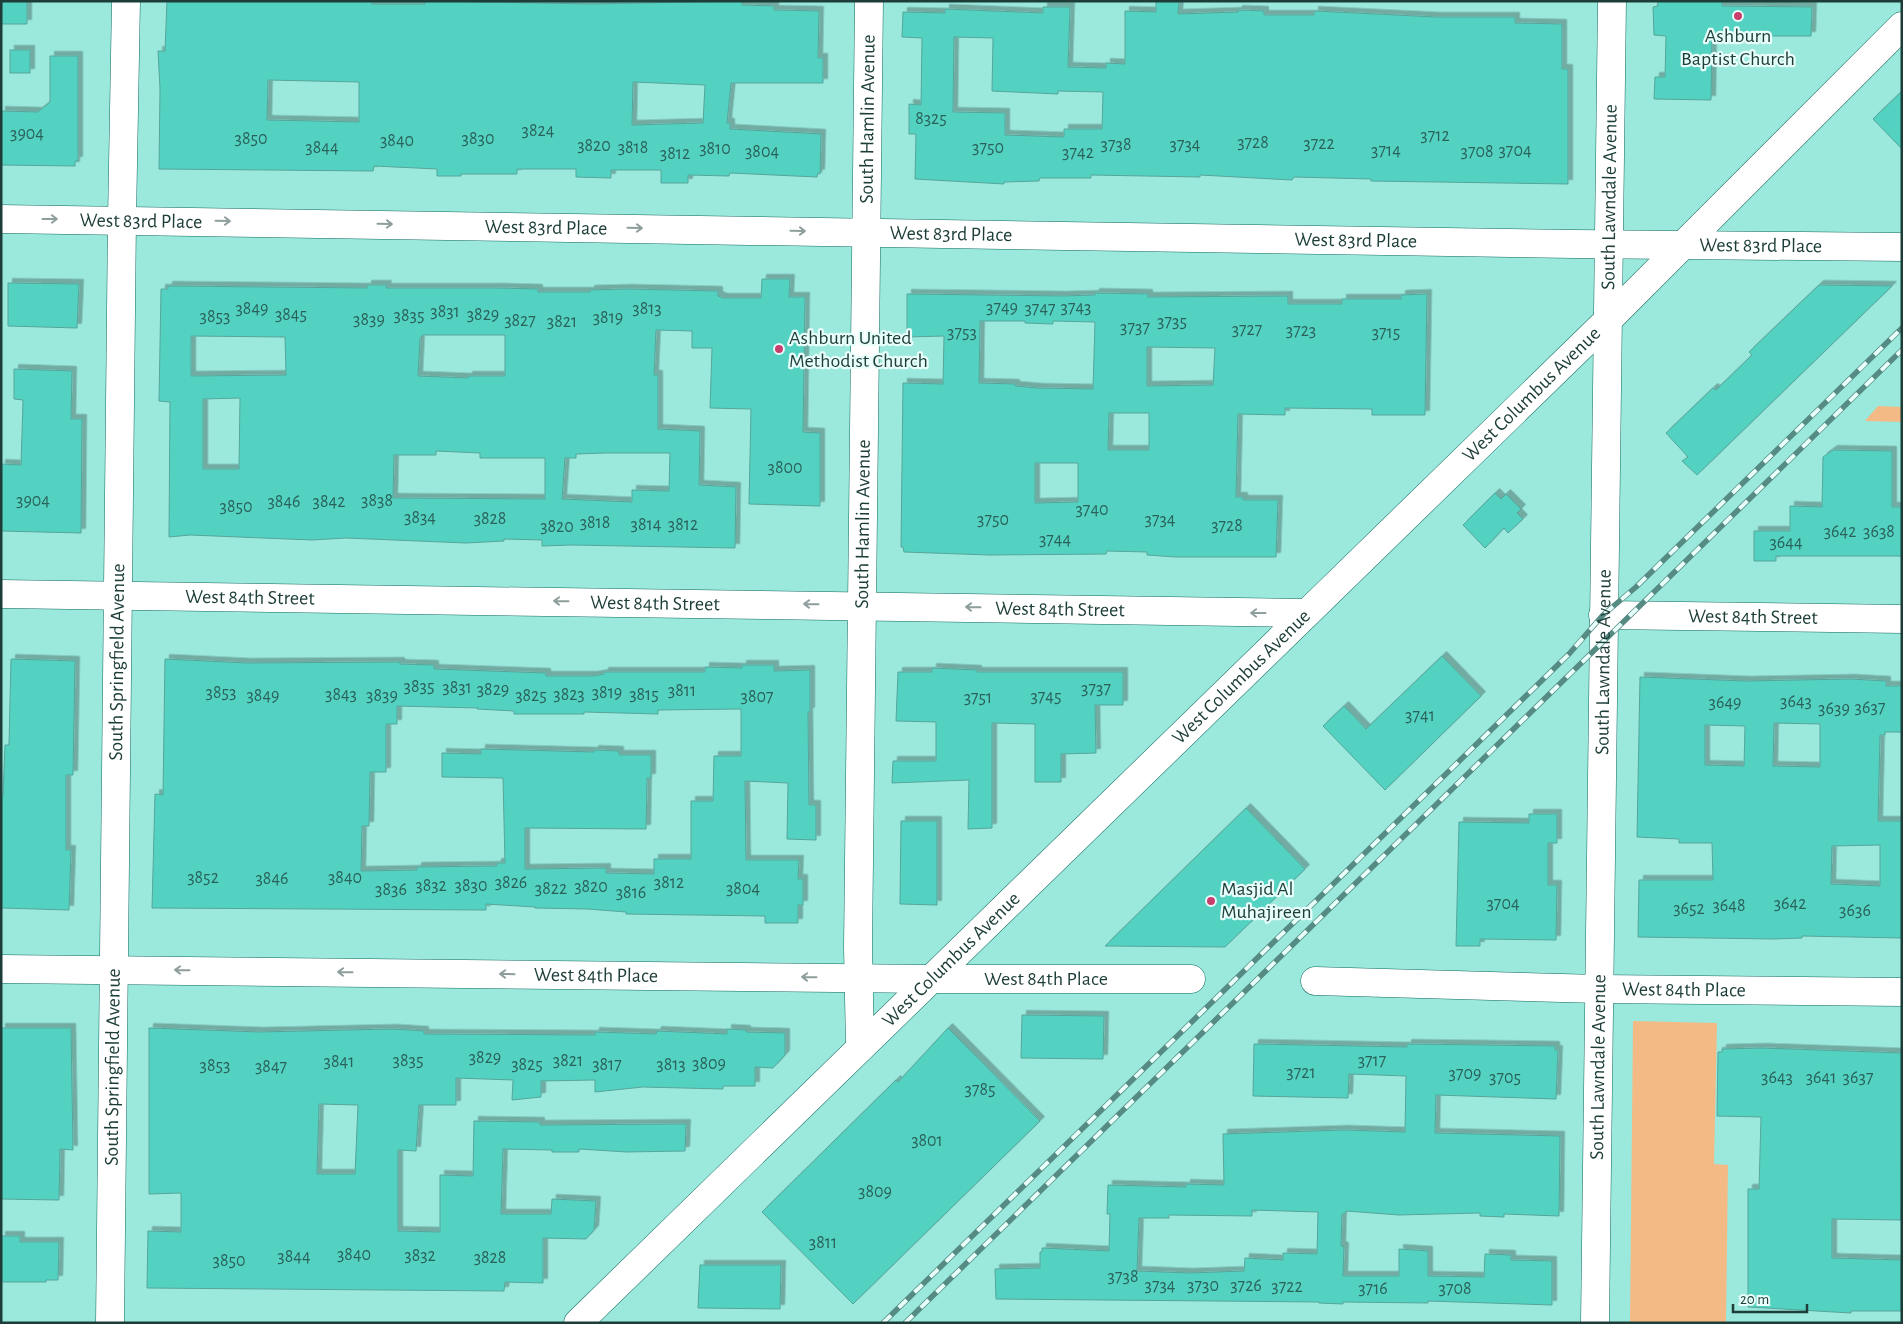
<svg xmlns="http://www.w3.org/2000/svg" width="1903" height="1324" font-family="'Alegreya Sans',sans-serif">
	<style>
		.green { fill: #f3ba86 }
		.building { fill: #52d2c2; stroke: #56a59a; fill-rule: evenodd; filter: url(#shadow) }
		.lines { fill: none; stroke-linecap: round; stroke-linejoin: round }
		.minor-casing { stroke: #106a60; stroke-width: 29 }
		.secondary-casing { stroke: #106a60; stroke-width: 29 }
		.minor { stroke: #fff; stroke-width: 28 }
		.secondary { stroke: #fff; stroke-width: 28 }
		.rail-casing { stroke: #568b83; stroke-width: 5.5 }
		.rail { stroke: #e8fefa; stroke-width: 4; stroke-dasharray: 11; stroke-linecap: butt }
		.oneway { stroke: #8e9e9c }
		.poi-dot { fill: #ca3e6e; stroke: #e8fefa; stroke-width: 2 }
		.labels { text-anchor: middle; dominant-baseline: central; stroke-width: 4.5; stroke-linejoin: round; paint-order: stroke }
		.number-label { font-size: 18px; fill: #2a625a }
		.poi-label { font-size: 20px; fill: #1c3d38; stroke: #e8fefa; text-anchor: start }
		.street-label { font-size: 20px; fill: #1c3d38; stroke: #e8fefa }
	</style>
	<defs>
		<filter id="shadow"><feDropShadow dx="4.5" dy="-4.5" stdDeviation="0" flood-color="#0004"/></filter>
	</defs>
	<rect width="100%" height="100%" fill="#9be9dd"/>
	<g class="green">
		<polygon points="1878,406 1902,407 1902,422 1865,421"/>
		<polygon points="1633,1021 1717,1023 1714,1164 1728,1165 1726,1323 1630,1323"/>
	</g>
	<g class="building">
		<polygon points="2,1 27,1 27,24 1,24"/>
		<path d="M 167,1 L 372,1 L 372,4 L 425,4 L 425,1 L 591,4 L 742,1 L 742,5 L 774,6 L 774,10 L 819,11 L 818,58 L 823,58 L 823,83 L 731,83 L 727,123 L 730,123 L 730,129 L 821,134 L 820,174 L 818,173 L 817,177 L 730,173 L 729,176 L 688,175 L 688,183 L 661,183 L 661,170 L 611,170 L 611,178 L 576,177 L 576,169 L 517,169 L 517,174 L 461,174 L 461,176 L 437,176 L 437,169 L 374,166 L 373,171 L 159,169 L 160,89 L 158,51 L 165,51 ZM 268,80 L 359,82 L 359,122 L 267,120 ZM 633,82 L 705,85 L 703,123 L 632,125 Z"/>
		<path d="M 1156,1 L 1179,1 L 1178,14 L 1238,12 L 1238,10 L 1264,11 L 1264,15 L 1314,15 L 1314,11 L 1436,17 L 1515,17 L 1515,23 L 1562,24 L 1562,69 L 1568,69 L 1568,184 L 1371,181 L 1371,179 L 1294,177 L 1292,180 L 1200,175 L 1200,177 L 1091,175 L 1091,178 L 1040,178 L 1039,181 L 1004,182 L 1004,184 L 915,179 L 916,134 L 909,134 L 909,104 L 921,105 L 922,38 L 902,37 L 903,12 L 945,13 L 945,9 L 1043,13 L 1043,7 L 1070,7 L 1068,67 L 1106,68 L 1106,63 L 1125,64 L 1125,11 L 1156,12 ZM 954,37 L 993,38 L 992,91 L 1058,94 L 1058,91 L 1103,92 L 1102,129 L 1064,129 L 1064,137 L 1005,135 L 1005,113 L 953,112 Z"/>
		<polygon points="1658,1 1722,1 1722,6 1812,7 1811,36 1712,36 1711,100 1654,99 1655,77 1665,77 1666,36 1654,35 1653,7 1658,6"/>
		<rect x="10" y="50" width="20" height="23"/>
		<polygon points="50,56 78,56 78,161 75,161 75,166 1,165 1,111 38,112 50,102"/>
		<polygon points="1902,91 1902,149 1873,119"/>
		<path d="M 762,279 L 790,279 L 789,297 L 805,297 L 803,432 L 820,433 L 820,506 L 749,504 L 751,409 L 710,408 L 712,348 L 692,348 L 692,331 L 656,330 L 654,375 L 658,375 L 658,429 L 700,431 L 699,485 L 736,487 L 735,548 L 571,545 L 542,546 L 542,540 L 504,539 L 504,541 L 466,543 L 346,538 L 312,540 L 190,535 L 169,537 L 170,402 L 159,401 L 161,289 L 168,289 L 168,286 L 367,288 L 367,285 L 387,285 L 386,288 L 500,288 L 538,289 L 538,292 L 590,292 L 590,290 L 627,289 L 718,291 L 718,296 L 723,298 L 761,298 ZM 423,335 L 505,335 L 505,376 L 468,376 L 468,378 L 418,376 L 420,338 ZM 191,336 L 285,337 L 286,375 L 191,376 ZM 240,398 L 239,469 L 203,469 L 203,399 ZM 436,451 L 480,453 L 480,458 L 545,458 L 545,499 L 393,498 L 394,455 L 436,455 ZM 605,453 L 670,453 L 669,491 L 632,490 L 632,502 L 562,499 L 565,458 L 576,458 L 576,454 Z"/>
		<polygon points="8,283 79,284 77,328 8,326"/>
		<polygon points="1819,285 1892,286 1697,475 1682,461 1688,457 1666,433 1713,388 1716,390 1752,355 1749,352"/>
		<path d="M 1095,293 L 1148,294 L 1148,297 L 1288,296 L 1288,304 L 1342,304 L 1342,299 L 1401,299 L 1401,295 L 1427,294 L 1425,415 L 1372,415 L 1372,409 L 1285,408 L 1285,415 L 1238,414 L 1236,497 L 1243,497 L 1243,500 L 1278,500 L 1276,557 L 1176,557 L 1147,555 L 1147,552 L 1107,551 L 1106,554 L 989,555 L 904,552 L 903,547 L 901,547 L 903,383 L 943,384 L 944,336 L 907,337 L 907,294 L 1063,296 L 1095,295 ZM 980,321 L 1025,321 L 1025,323 L 1053,324 L 1053,321 L 1095,322 L 1093,389 L 1037,388 L 1015,386 L 1015,384 L 979,383 ZM 1147,347 L 1215,348 L 1213,385 L 1147,386 ZM 1109,413 L 1149,413 L 1149,450 L 1108,450 ZM 1035,463 L 1078,463 L 1078,502 L 1035,503 Z"/>
		<polygon points="14,369 72,371 71,419 82,419 81,533 1,531 1,464 21,465 23,400 14,399"/>
		<polygon points="1833,450 1892,451 1892,507 1902,507 1902,556 1776,556 1776,561 1754,561 1754,531 1790,531 1790,506 1822,507 1823,457"/>
		<polygon points="1495,493 1501,499 1506,494 1521,509 1517,513 1523,519 1508,533 1504,528 1485,548 1463,525"/>
		<polygon points="1442,656 1481,696 1385,790 1323,726 1344,706 1366,729"/>
		<polygon points="11,659 75,661 73,775 66,775 66,850 71,850 69,910 1,908 1,796 3,796 5,745 9,745"/>
		<path d="M 165,659 L 246,663 L 400,662 L 400,664 L 434,665 L 434,669 L 546,673 L 546,676 L 593,676 L 604,674 L 604,672 L 705,672 L 705,667 L 742,668 L 742,665 L 774,665 L 774,671 L 810,670 L 810,712 L 808,712 L 809,805 L 816,805 L 816,840 L 787,839 L 788,783 L 745,781 L 746,860 L 799,860 L 798,879 L 803,879 L 803,905 L 798,905 L 798,923 L 765,923 L 765,916 L 626,914 L 626,912 L 587,909 L 535,908 L 535,907 L 486,904 L 486,910 L 152,908 L 155,794 L 163,795 ZM 397,706 L 478,708 L 477,709 L 514,711 L 514,714 L 584,714 L 584,712 L 658,714 L 658,710 L 741,709 L 741,756 L 714,756 L 713,801 L 691,801 L 691,859 L 654,859 L 654,874 L 606,873 L 606,868 L 525,869 L 525,828 L 646,829 L 647,778 L 651,778 L 651,755 L 619,755 L 619,751 L 594,750 L 594,752 L 481,749 L 481,754 L 442,753 L 442,777 L 503,778 L 505,863 L 497,863 L 497,866 L 417,867 L 417,870 L 361,871 L 362,826 L 369,826 L 370,772 L 386,772 L 386,724 L 397,724 Z"/>
		<polygon points="932,668 977,670 977,672 1123,672 1123,705 1095,705 1096,753 1061,754 1061,782 1035,782 1035,724 992,723 992,828 968,829 969,780 892,783 893,761 936,761 936,722 896,721 898,672 932,672"/>
		<path d="M 1640,677 L 1746,681 L 1850,679 L 1886,681 L 1886,686 L 1902,686 L 1902,732 L 1885,732 L 1885,735 L 1880,735 L 1878,821 L 1902,821 L 1902,938 L 1802,936 L 1802,938 L 1774,939 L 1638,937 L 1639,880 L 1713,880 L 1712,843 L 1679,843 L 1679,839 L 1637,837 ZM 1774,723 L 1820,724 L 1820,767 L 1773,766 ZM 1705,725 L 1745,726 L 1744,766 L 1705,765 ZM 1880,845 L 1880,886 L 1831,884 L 1832,846 Z"/>
		<polygon points="1246,808 1305,869 1225,947 1105,946"/>
		<polygon points="1529,814 1557,814 1557,843 1548,843 1548,885 1557,885 1556,940 1480,939 1480,946 1456,946 1459,822 1529,823"/>
		<polygon points="901,821 937,821 937,905 900,904"/>
		<polygon points="1022,1015 1104,1016 1103,1059 1021,1058"/>
		<polygon points="1,1028 71,1028 73,1150 60,1149 59,1200 1,1199"/>
		<path d="M 149,1028 L 259,1032 L 393,1029 L 424,1031 L 424,1034 L 595,1035 L 595,1032 L 656,1034 L 657,1031 L 727,1034 L 727,1029 L 746,1030 L 746,1032 L 785,1033 L 785,1055 L 773,1068 L 755,1067 L 755,1086 L 723,1086 L 723,1089 L 643,1087 L 595,1092 L 595,1080 L 541,1081 L 541,1097 L 512,1100 L 513,1080 L 456,1078 L 456,1105 L 419,1105 L 416,1151 L 398,1150 L 398,1231 L 440,1232 L 440,1175 L 473,1176 L 474,1121 L 540,1122 L 540,1125 L 686,1124 L 685,1151 L 627,1152 L 579,1149 L 579,1152 L 552,1152 L 552,1150 L 503,1149 L 501,1214 L 551,1214 L 552,1199 L 596,1201 L 594,1230 L 586,1239 L 543,1238 L 543,1283 L 505,1282 L 504,1291 L 147,1288 L 148,1231 L 181,1232 L 181,1193 L 149,1194 ZM 319,1104 L 358,1105 L 355,1174 L 317,1174 Z"/>
		<polygon points="948,1028 1040,1121 853,1304 762,1212 896,1080 898,1082"/>
		<path d="M 1254,1044 L 1407,1047 L 1407,1044 L 1555,1046 L 1555,1050 L 1558,1050 L 1556,1099 L 1436,1095 L 1435,1133 L 1560,1136 L 1559,1216 L 1504,1214 L 1504,1217 L 1480,1216 L 1480,1213 L 1399,1215 L 1346,1211 L 1345,1214 L 1342,1214 L 1341,1246 L 1344,1247 L 1343,1276 L 1399,1276 L 1399,1249 L 1428,1251 L 1428,1276 L 1484,1277 L 1485,1254 L 1511,1255 L 1511,1260 L 1552,1261 L 1552,1305 L 1428,1301 L 1428,1303 L 1343,1302 L 1343,1304 L 1319,1303 L 1319,1302 L 996,1299 L 995,1269 L 1040,1268 L 1040,1252 L 1042,1252 L 1042,1248 L 1109,1251 L 1110,1214 L 1107,1214 L 1108,1185 L 1186,1187 L 1186,1184 L 1224,1185 L 1223,1134 L 1344,1130 L 1405,1132 L 1406,1076 L 1349,1074 L 1348,1098 L 1253,1096 ZM 1252,1210 L 1318,1212 L 1317,1254 L 1283,1253 L 1283,1260 L 1245,1258 L 1244,1271 L 1189,1273 L 1137,1271 L 1139,1218 L 1169,1218 L 1169,1215 L 1252,1216 Z"/>
		<polygon points="1762,1048 1902,1053 1901,1220 1832,1219 1832,1258 1901,1260 1901,1311 1851,1311 1851,1313 1748,1307 1748,1189 1759,1189 1761,1117 1717,1116 1718,1052 1722,1052 1722,1049"/>
		<polygon points="1,1236 20,1236 20,1242 59,1242 58,1280 46,1280 46,1282 1,1282"/>
		<polygon points="700,1265 781,1265 780,1309 698,1308"/>
	</g>
	<g class="lines">
		<defs>
			<g id="minor">
				<path id="s1" d="M 1,219 L 1574,244 L 1902,247"/>
				<path id="s2" d="M 1,594 L 1307,613"/>
				<path id="s3" d="M 1603,615 L 1902,619"/>
				<path id="s4" d="M 1,969 L 932,979 L 1191,979"/>
				<path id="s5" d="M 1315,981 L 1599,989 L 1902,992"/>
				<path id="s6" d="M 860,1048 L 858,947 L 869,1"/>
				<path id="s7" d="M 110,1323 L 122,219 L 126,1"/>
				<path id="s8" d="M 1595,1323 L 1612,1"/>
			</g>
			<g id="secondary">
				<path id="s9" d="M 578,1323 L 1607,321 L 1902,26"/>
			</g>
		</defs>
		<use href="#minor" class="minor-casing"/>
		<use href="#secondary" class="secondary-casing"/>
		<use href="#minor" class="minor"/>
		<use href="#secondary" class="secondary"/>
		<defs>
			<g id="rail">
				<polyline points="883,1323 1569,654 1603,615 1636,587 1902,328"/>
				<polyline points="905,1323 1902,350"/>
			</g>
		</defs>
		<use href="#rail" class="rail-casing"/>
		<use href="#rail" class="rail"/>
	</g>
	<defs><path id="oneway-shaft" d="M-6 0H5M1.5-3L5.5 0L1.5 3" fill="none" stroke-width="1.6" stroke-linecap="round" stroke-linejoin="round" transform="scale(1.25)"/></defs>
	<g class="oneway">
		<use href="#oneway-shaft" transform="translate(50 219)"/>
		<use href="#oneway-shaft" transform="translate(223 221) rotate(1)"/>
		<use href="#oneway-shaft" transform="translate(385 224) rotate(1)"/>
		<use href="#oneway-shaft" transform="translate(635 228) rotate(1)"/>
		<use href="#oneway-shaft" transform="translate(798 231) rotate(1)"/>
		<use href="#oneway-shaft" transform="translate(561 601) rotate(-179)"/>
		<use href="#oneway-shaft" transform="translate(811 604) rotate(-179)"/>
		<use href="#oneway-shaft" transform="translate(973 607) rotate(-179)"/>
		<use href="#oneway-shaft" transform="translate(1258 613) rotate(180)"/>
		<use href="#oneway-shaft" transform="translate(182 970) rotate(-179)"/>
		<use href="#oneway-shaft" transform="translate(345 972) rotate(-179)"/>
		<use href="#oneway-shaft" transform="translate(507 974) rotate(-179)"/>
		<use href="#oneway-shaft" transform="translate(809 977) rotate(-179)"/>
	</g>
	<g class="poi-dot">
		<circle cx="1738" cy="16" r="5"/>
		<circle cx="779" cy="349" r="5"/>
		<circle cx="1211" cy="901" r="5"/>
	</g>
	<g class="labels">
		<g class="number-label">
			<text x="931" y="119">8325</text>
			<text x="538" y="131">3824</text>
			<text x="27" y="134">3904</text>
			<text x="1435" y="136">3712</text>
			<text x="251" y="139">3850</text>
			<text x="478" y="139">3830</text>
			<text x="397" y="141">3840</text>
			<text x="1253" y="143">3728</text>
			<text x="1319" y="144">3722</text>
			<text x="1116" y="145">3738</text>
			<text x="1185" y="145">3734</text>
			<text x="594" y="146">3820</text>
			<text x="322" y="148">3844</text>
			<text x="633" y="148">3818</text>
			<text x="988" y="148">3750</text>
			<text x="715" y="149">3810</text>
			<text x="1386" y="151">3714</text>
			<text x="1515" y="151">3704</text>
			<text x="762" y="152">3804</text>
			<text x="1477" y="152">3708</text>
			<text x="1078" y="153">3742</text>
			<text x="675" y="154">3812</text>
			<text x="1002" y="308">3749</text>
			<text x="1076" y="308">3743</text>
			<text x="252" y="309">3849</text>
			<text x="647" y="309">3813</text>
			<text x="1040" y="309">3747</text>
			<text x="445" y="312">3831</text>
			<text x="291" y="315">3845</text>
			<text x="483" y="315">3829</text>
			<text x="409" y="316">3835</text>
			<text x="215" y="317">3853</text>
			<text x="608" y="318">3819</text>
			<text x="369" y="320">3839</text>
			<text x="520" y="321">3827</text>
			<text x="562" y="322">3821</text>
			<text x="1172" y="322">3735</text>
			<text x="1135" y="328">3737</text>
			<text x="1247" y="330">3727</text>
			<text x="1301" y="331">3723</text>
			<text x="962" y="333">3753</text>
			<text x="1386" y="333">3715</text>
			<text x="785" y="468">3800</text>
			<text x="33" y="501">3904</text>
			<text x="377" y="501">3838</text>
			<text x="284" y="502">3846</text>
			<text x="329" y="502">3842</text>
			<text x="236" y="507">3850</text>
			<text x="1092" y="510">3740</text>
			<text x="420" y="518">3834</text>
			<text x="490" y="519">3828</text>
			<text x="993" y="520">3750</text>
			<text x="1160" y="520">3734</text>
			<text x="595" y="523">3818</text>
			<text x="646" y="525">3814</text>
			<text x="683" y="525">3812</text>
			<text x="1227" y="526">3728</text>
			<text x="557" y="527">3820</text>
			<text x="1840" y="532">3642</text>
			<text x="1879" y="532">3638</text>
			<text x="1055" y="540">3744</text>
			<text x="1786" y="543">3644</text>
			<text x="419" y="687">3835</text>
			<text x="457" y="688">3831</text>
			<text x="1096" y="689">3737</text>
			<text x="493" y="690">3829</text>
			<text x="682" y="691">3811</text>
			<text x="221" y="693">3853</text>
			<text x="607" y="693">3819</text>
			<text x="341" y="695">3843</text>
			<text x="569" y="695">3823</text>
			<text x="644" y="695">3815</text>
			<text x="263" y="696">3849</text>
			<text x="382" y="696">3839</text>
			<text x="531" y="696">3825</text>
			<text x="757" y="697">3807</text>
			<text x="1046" y="697">3745</text>
			<text x="978" y="698">3751</text>
			<text x="1796" y="702">3643</text>
			<text x="1725" y="703">3649</text>
			<text x="1870" y="708">3637</text>
			<text x="1834" y="709">3639</text>
			<text x="1420" y="716">3741</text>
			<text x="203" y="878">3852</text>
			<text x="345" y="878">3840</text>
			<text x="272" y="879">3846</text>
			<text x="511" y="883">3826</text>
			<text x="669" y="883">3812</text>
			<text x="431" y="886">3832</text>
			<text x="471" y="886">3830</text>
			<text x="591" y="887">3820</text>
			<text x="551" y="889">3822</text>
			<text x="743" y="889">3804</text>
			<text x="391" y="890">3836</text>
			<text x="631" y="893">3816</text>
			<text x="1503" y="904">3704</text>
			<text x="1790" y="904">3642</text>
			<text x="1729" y="906">3648</text>
			<text x="1689" y="909">3652</text>
			<text x="1855" y="911">3636</text>
			<text x="485" y="1058">3829</text>
			<text x="408" y="1061">3835</text>
			<text x="568" y="1061">3821</text>
			<text x="1372" y="1061">3717</text>
			<text x="339" y="1062">3841</text>
			<text x="709" y="1064">3809</text>
			<text x="527" y="1065">3825</text>
			<text x="607" y="1065">3817</text>
			<text x="671" y="1065">3813</text>
			<text x="215" y="1066">3853</text>
			<text x="271" y="1067">3847</text>
			<text x="1301" y="1073">3721</text>
			<text x="1465" y="1074">3709</text>
			<text x="1505" y="1078">3705</text>
			<text x="1777" y="1078">3643</text>
			<text x="1821" y="1078">3641</text>
			<text x="1858" y="1078">3637</text>
			<text x="980" y="1090">3785</text>
			<text x="927" y="1141">3801</text>
			<text x="875" y="1192">3809</text>
			<text x="823" y="1243">3811</text>
			<text x="354" y="1255">3840</text>
			<text x="420" y="1256">3832</text>
			<text x="294" y="1257">3844</text>
			<text x="490" y="1258">3828</text>
			<text x="229" y="1261">3850</text>
			<text x="1123" y="1277">3738</text>
			<text x="1160" y="1286">3734</text>
			<text x="1203" y="1286">3730</text>
			<text x="1246" y="1286">3726</text>
			<text x="1287" y="1287">3722</text>
			<text x="1373" y="1289">3716</text>
			<text x="1455" y="1289">3708</text>
		</g>
		<g class="poi-label">
			<text x="1738" y="36" text-anchor="middle">Ashburn<tspan x="1738" dy="23">Baptist Church</tspan></text>
			<text x="789" y="338">Ashburn United<tspan x="789" dy="23">Methodist Church</tspan></text>
			<text x="1221" y="889">Masjid Al<tspan x="1221" dy="23">Muhajireen</tspan></text>
		</g>
		<g class="street-label">
			<text stroke="none"><textPath href="#s6" startOffset="929">South Hamlin Avenue</textPath></text>
			<text stroke="none"><textPath href="#s8" startOffset="1126">South Lawndale Avenue</textPath></text>
			<text stroke="none"><textPath href="#s1" startOffset="140">West 83rd Place</textPath></text>
			<text stroke="none"><textPath href="#s1" startOffset="545">West 83rd Place</textPath></text>
			<text stroke="none"><textPath href="#s1" startOffset="950">West 83rd Place</textPath></text>
			<text stroke="none"><textPath href="#s1" startOffset="1355">West 83rd Place</textPath></text>
			<text stroke="none"><textPath href="#s1" startOffset="1760">West 83rd Place</textPath></text>
			<text stroke="none"><textPath href="#s9" startOffset="1331">West Columbus Avenue</textPath></text>
			<text stroke="none"><textPath href="#s6" startOffset="524">South Hamlin Avenue</textPath></text>
			<text stroke="none"><textPath href="#s2" startOffset="249">West 84th Street</textPath></text>
			<text stroke="none"><textPath href="#s2" startOffset="654">West 84th Street</textPath></text>
			<text stroke="none"><textPath href="#s2" startOffset="1059">West 84th Street</textPath></text>
			<text stroke="none"><textPath href="#s3" startOffset="150">West 84th Street</textPath></text>
			<text stroke="none"><textPath href="#s7" startOffset="661">South Springfield Avenue</textPath></text>
			<text stroke="none"><textPath href="#s8" startOffset="661">South Lawndale Avenue</textPath></text>
			<text stroke="none"><textPath href="#s9" startOffset="926">West Columbus Avenue</textPath></text>
			<text stroke="none"><textPath href="#s9" startOffset="521">West Columbus Avenue</textPath></text>
			<text stroke="none"><textPath href="#s4" startOffset="595">West 84th Place</textPath></text>
			<text stroke="none"><textPath href="#s4" startOffset="1045">West 84th Place</textPath></text>
			<text stroke="none"><textPath href="#s5" startOffset="369">West 84th Place</textPath></text>
			<text stroke="none"><textPath href="#s7" startOffset="256">South Springfield Avenue</textPath></text>
			<text stroke="none"><textPath href="#s8" startOffset="256">South Lawndale Avenue</textPath></text>
		</g>
	</g>
	<rect width="1903" height="1324" fill="none" stroke="#1c3d38" stroke-width="5"/>
	<path d="M1733 1304v8h74v-8" fill="none" stroke="#1c3d38" stroke-width="2.5"/>
	<text x="1740" y="1304" font-size="15" fill="#1c3d38" stroke="#e8fefa" stroke-width="4" paint-order="stroke">20 m</text>
</svg>
